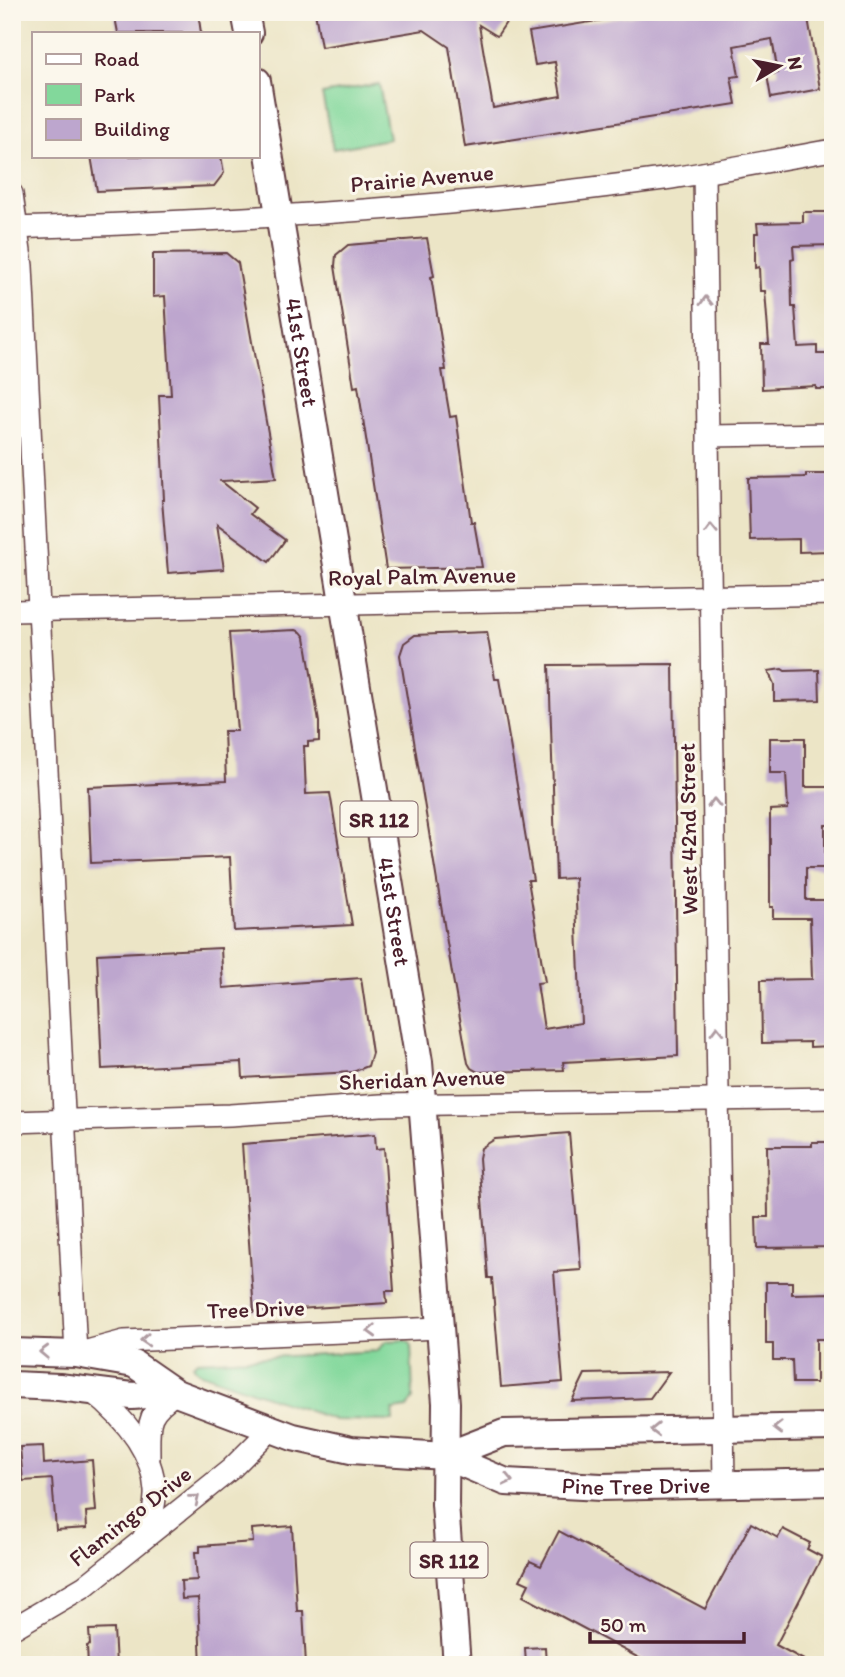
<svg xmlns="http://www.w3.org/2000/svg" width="845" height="1677" font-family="Itim,sans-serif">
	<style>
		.green { fill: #82d89b; stroke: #667c63; stroke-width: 2 }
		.building { fill: #bda6ce }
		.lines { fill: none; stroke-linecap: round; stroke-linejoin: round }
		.minor-casing { stroke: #623d42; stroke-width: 24 }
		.major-casing { stroke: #623d42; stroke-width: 30 }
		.minor { stroke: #fff; stroke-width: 21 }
		.major { stroke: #fff; stroke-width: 26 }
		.oneway { stroke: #ae9aa0 }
		.labels { text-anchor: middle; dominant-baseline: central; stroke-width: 6; stroke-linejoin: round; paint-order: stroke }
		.shield { fill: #fbf7ec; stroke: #7f6065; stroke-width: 2 }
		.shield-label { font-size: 21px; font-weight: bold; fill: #4a1f2b }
		.street-label { font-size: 23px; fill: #4a1f2b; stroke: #fbf7ec }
	</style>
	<rect width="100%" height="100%" fill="#fbf7ec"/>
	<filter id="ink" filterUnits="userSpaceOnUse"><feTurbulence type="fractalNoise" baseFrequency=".0143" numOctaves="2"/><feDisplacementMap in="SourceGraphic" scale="14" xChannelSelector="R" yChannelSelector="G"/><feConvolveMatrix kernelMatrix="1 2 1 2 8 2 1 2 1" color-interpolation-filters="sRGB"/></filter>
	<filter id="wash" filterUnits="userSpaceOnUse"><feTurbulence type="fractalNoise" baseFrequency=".00686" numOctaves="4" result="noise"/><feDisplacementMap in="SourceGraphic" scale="28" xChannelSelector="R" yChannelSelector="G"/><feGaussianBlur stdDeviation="1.57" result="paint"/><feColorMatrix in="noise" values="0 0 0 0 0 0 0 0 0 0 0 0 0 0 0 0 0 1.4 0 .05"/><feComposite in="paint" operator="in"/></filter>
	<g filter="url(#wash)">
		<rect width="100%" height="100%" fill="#ece5c6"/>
		<g class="green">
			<polygon points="379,84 389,139 333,149 322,94"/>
			<polygon points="405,1340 411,1344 413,1398 407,1408 393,1410 393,1421 335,1420 198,1372 193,1365 197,1361 377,1351 386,1341"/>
		</g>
		<g id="blocks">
			<g class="building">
				<polygon points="114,12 198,12 201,33 118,33"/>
				<polygon points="315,12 513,12 497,36 479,25 493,108 561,96 555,62 535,65 529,32 652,12 807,12 820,89 771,98 767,75 778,73 772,39 734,46 739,76 731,77 736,104 465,147 449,47 424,30 321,47"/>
				<polygon points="91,156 221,156 224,173 214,186 97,191"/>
				<polygon points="803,212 833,212 833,245 793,246 794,259 791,260 792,307 795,307 798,347 817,346 817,354 833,354 833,389 816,389 816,386 762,389 761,344 769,344 765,291 760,291 759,267 755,268 755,233 758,233 757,223 803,222"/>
				<polygon points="427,238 434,276 431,277 446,370 442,370 450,417 456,416 471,522 474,522 482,567 386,569 358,386 354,387 335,266 336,255 348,245"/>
				<polygon points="226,253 238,263 276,478 221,481 255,508 250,514 285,540 269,562 217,524 224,569 168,573 162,500 164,500 159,395 171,395 165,296 153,297 153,254"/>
				<polygon points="806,474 833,474 833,539 830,539 830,551 799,552 799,539 750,540 748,478 806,477"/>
				<polygon points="296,630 301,632 305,637 319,722 319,741 308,742 308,746 304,746 306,794 330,793 352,925 234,931 230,857 91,863 88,787 226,781 224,731 237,731 229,633"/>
				<polygon points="487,632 495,679 499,679 533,880 528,880 545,982 537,983 544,1029 581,1023 575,878 556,879 549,665 673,664 678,1056 563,1062 564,1070 478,1072 471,1068 468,1063 452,973 400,655 404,643 415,635"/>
				<polygon points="782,669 785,671 819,670 820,700 774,701 774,684 768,671"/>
				<polygon points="770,738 805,738 805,787 830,787 831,825 825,825 825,868 806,868 806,900 831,900 831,952 833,952 831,1046 810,1047 810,1042 762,1043 761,980 812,979 810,918 773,918 773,907 770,907 770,810 788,809 786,773 770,773"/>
				<polygon points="221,948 223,988 361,978 372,1053 368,1066 353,1072 243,1078 242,1062 102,1069 97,954"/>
				<polygon points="569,1133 581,1270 554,1272 563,1382 501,1387 492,1278 488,1278 479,1158 481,1148 495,1139"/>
				<polygon points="375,1134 376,1149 384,1148 394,1291 386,1291 387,1303 254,1312 242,1144"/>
				<polygon points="812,1142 833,1142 833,1247 757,1248 756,1217 768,1217 767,1146 812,1146"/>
				<polygon points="766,1282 792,1282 792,1294 833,1293 833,1339 816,1339 816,1383 793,1383 792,1360 773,1360 773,1344 766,1344"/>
				<polygon points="669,1372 650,1398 572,1401 585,1374"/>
				<polygon points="43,1446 44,1464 92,1460 96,1511 86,1512 87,1528 56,1530 52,1479 23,1481 20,1447"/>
				<polygon points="751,1523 778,1538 783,1529 810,1543 807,1549 822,1557 776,1645 813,1665 652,1665 523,1596 529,1584 520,1580 530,1561 541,1566 559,1531 705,1609"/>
				<polygon points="292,1526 297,1611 303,1611 306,1665 201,1665 198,1598 182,1599 181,1581 197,1580 195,1552 200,1552 200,1546 253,1542 252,1529"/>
				<polygon points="114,1629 116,1665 88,1665 87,1646 90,1645 89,1630"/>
				<polygon points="545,1647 546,1665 526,1665 525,1648"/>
			</g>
		</g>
	</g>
	<g filter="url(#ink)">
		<use href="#blocks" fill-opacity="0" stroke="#623d42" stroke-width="2"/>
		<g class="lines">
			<defs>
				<g id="minor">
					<polyline points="704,173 724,1484"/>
					<polyline points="12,194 22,266 76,1354 124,1341 440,1328"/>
					<path d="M 12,228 C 232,221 453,208 671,178 C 725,170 779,159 833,150"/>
					<polyline points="709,436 833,434"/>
					<polyline points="12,611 833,594"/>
					<polyline points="12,1122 230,1115 381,1105 833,1098"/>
					<path d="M 91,1391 C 122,1416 153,1449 155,1491 C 156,1508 149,1524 143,1539"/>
					<path d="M 149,1458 C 149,1423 145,1414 176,1393"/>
					<polyline points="12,1629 85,1586 231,1469 270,1430"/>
				</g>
				<g id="major">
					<polyline points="245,12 249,33"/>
					<path id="s1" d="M 257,81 L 419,1062 L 446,1403 L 445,1504 L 457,1665"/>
					<path id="s2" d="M 12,1352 L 76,1354 L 134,1364 L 176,1393 L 293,1437 L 351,1450 L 445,1456 L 506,1482 L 601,1487 L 833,1482"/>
					<polyline points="12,1385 59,1387 132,1396 176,1393"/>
					<polyline points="445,1456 504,1433 833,1427"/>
				</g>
			</defs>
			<use href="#minor" class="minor-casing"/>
			<use href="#major" class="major-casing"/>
			<use href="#minor" class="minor"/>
			<use href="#major" class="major"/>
		</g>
		<defs><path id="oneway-chevron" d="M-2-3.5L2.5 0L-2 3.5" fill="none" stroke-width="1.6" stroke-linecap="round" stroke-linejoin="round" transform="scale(1.75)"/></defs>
		<g class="oneway">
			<use href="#oneway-chevron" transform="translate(706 301) rotate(-91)"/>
			<use href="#oneway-chevron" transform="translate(711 529) rotate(-91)"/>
			<use href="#oneway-chevron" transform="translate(714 803) rotate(-91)"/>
			<use href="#oneway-chevron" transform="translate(717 1031) rotate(-91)"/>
			<use href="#oneway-chevron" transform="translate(372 1331) rotate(178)"/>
			<use href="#oneway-chevron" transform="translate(145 1340) rotate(177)"/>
			<use href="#oneway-chevron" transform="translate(44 1352) rotate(-178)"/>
			<use href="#oneway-chevron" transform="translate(778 1428) rotate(179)"/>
			<use href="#oneway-chevron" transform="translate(655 1430) rotate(179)"/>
			<use href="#oneway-chevron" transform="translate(508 1480) rotate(12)"/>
			<use href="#oneway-chevron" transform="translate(195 1499) rotate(-39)"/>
		</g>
	</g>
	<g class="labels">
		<g class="shield">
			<rect x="340.5" y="801.5" width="77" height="35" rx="5"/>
			<rect x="410.5" y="1542.5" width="77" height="35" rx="5"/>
		</g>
		<g class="shield-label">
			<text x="379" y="819">SR 112</text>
			<text x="449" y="1560">SR 112</text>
		</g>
		<g class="street-label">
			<text transform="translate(422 178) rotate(-5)">Prairie Avenue</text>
			<text stroke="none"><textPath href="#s1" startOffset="275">41st Street</textPath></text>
			<text transform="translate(422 576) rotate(-1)">Royal Palm Avenue</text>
			<text transform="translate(688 829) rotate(-91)">West 42nd Street</text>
			<text stroke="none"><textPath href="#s1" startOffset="842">41st Street</textPath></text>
			<text transform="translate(422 1079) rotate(-2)">Sheridan Avenue</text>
			<text transform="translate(256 1309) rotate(-2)">Tree Drive</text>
			<text stroke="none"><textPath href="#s2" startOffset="649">Pine Tree Drive</textPath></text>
			<text transform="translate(130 1516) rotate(-38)">Flamingo Drive</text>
		</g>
	</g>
	<rect width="845" height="1677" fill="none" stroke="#fbf7ec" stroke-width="42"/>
	<rect x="32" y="32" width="228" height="126" fill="#fbf7ec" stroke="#b4a19f" stroke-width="2"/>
	<rect x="46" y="54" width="35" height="10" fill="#ffffff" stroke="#b4a19f" stroke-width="2"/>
	<text x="94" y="66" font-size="21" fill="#4a1f2b">Road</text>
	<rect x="46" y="84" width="35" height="21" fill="#82d89b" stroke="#b4a19f" stroke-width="2"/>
	<text x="94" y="102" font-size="21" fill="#4a1f2b">Park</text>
	<rect x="46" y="119" width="35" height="21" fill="#bda6ce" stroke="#b4a19f" stroke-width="2"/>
	<text x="94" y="136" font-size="21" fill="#4a1f2b">Building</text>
	<g transform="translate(779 66) rotate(80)" stroke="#fbf7ec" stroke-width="5" paint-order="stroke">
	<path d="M0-5L12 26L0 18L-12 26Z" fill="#4a1f2b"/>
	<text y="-10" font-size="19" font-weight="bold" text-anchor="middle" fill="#4a1f2b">N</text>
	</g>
	<path d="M590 1632v10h154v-10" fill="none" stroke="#4a1f2b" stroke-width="3.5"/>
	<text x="600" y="1632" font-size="21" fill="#4a1f2b" stroke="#fbf7ec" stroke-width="5" paint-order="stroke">50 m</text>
</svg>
